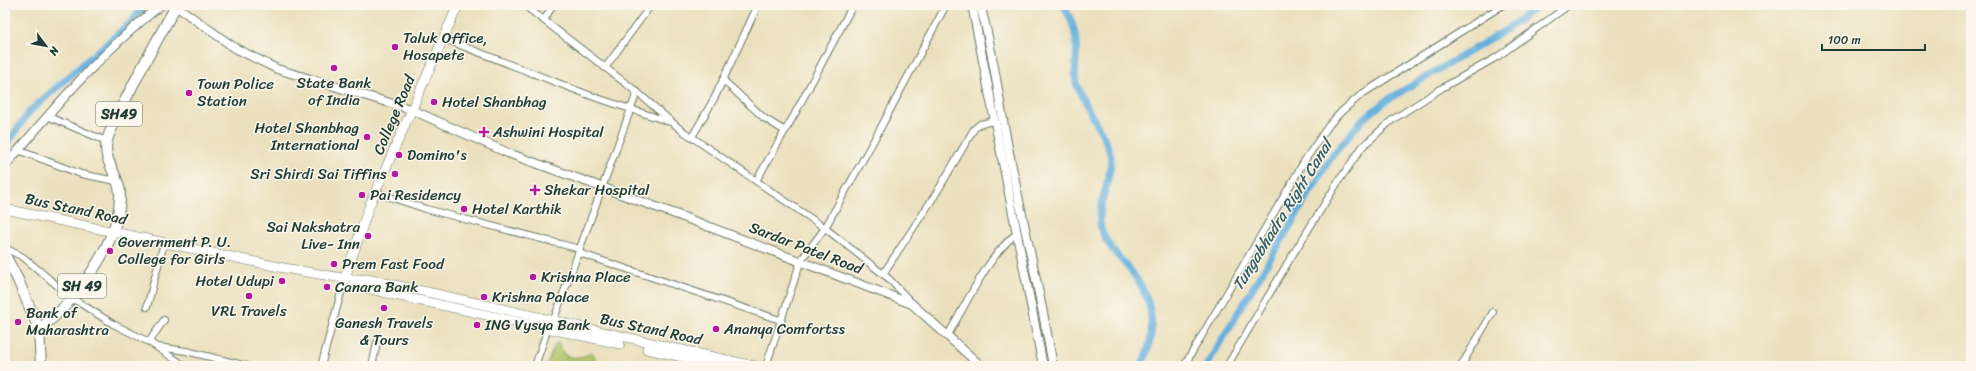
<svg xmlns="http://www.w3.org/2000/svg" width="1976" height="371" font-family="Sriracha,sans-serif">
	<style>
		.grass { fill: url(#grass-dots); stroke: #698351 }
		.lines { fill: none; stroke-linecap: round; stroke-linejoin: round }
		.canal { stroke: #65b0de; stroke-width: 7 }
		.minor-casing { stroke: #667664; stroke-width: 8 }
		.tertiary-casing { stroke: #667664; stroke-width: 10 }
		.secondary-casing { stroke: #667664; stroke-width: 10 }
		.primary-casing { stroke: #667664; stroke-width: 12 }
		.minor { stroke: #fff; stroke-width: 6 }
		.tertiary { stroke: #fff; stroke-width: 8 }
		.secondary { stroke: #fff; stroke-width: 9 }
		.primary { stroke: #fff; stroke-width: 10 }
		.poi-dot { fill: #b5179e; stroke: #fbf7ec; stroke-width: 1.5 }
		.labels { text-anchor: middle; dominant-baseline: central; stroke-width: 3; stroke-linejoin: round; paint-order: stroke }
		.shield { fill: #fbf7ec; stroke: #61756b; stroke-width: 1 }
		.shield-label { font-size: 14px; font-weight: bold; fill: #1f3d34 }
		.poi-label { font-size: 15px; fill: #1f3d34; stroke: #fbf7ec; text-anchor: start }
		.street-label { font-size: 15px; fill: #1f3d34; stroke: #fbf7ec }
		.water-label { font-size: 16px; font-style: italic; fill: #346067; stroke: #fbf7ec }
	</style>
	<defs>
		<pattern id="grass-dots" width="8" height="8" patternUnits="userSpaceOnUse"><rect width="8" height="8" fill="#b3c96e"/><path d="M2 2h.1M6 6h.1" fill="none" stroke="#91a45b" stroke-width="1.8" stroke-linecap="round"/></pattern>
	</defs>
	<rect width="100%" height="100%" fill="#fbf7ec"/>
	<filter id="ink" filterUnits="userSpaceOnUse"><feTurbulence type="fractalNoise" baseFrequency=".025" numOctaves="2"/><feDisplacementMap in="SourceGraphic" scale="8" xChannelSelector="R" yChannelSelector="G"/><feConvolveMatrix kernelMatrix="1 2 1 2 8 2 1 2 1" color-interpolation-filters="sRGB"/></filter>
	<filter id="wash" filterUnits="userSpaceOnUse"><feTurbulence type="fractalNoise" baseFrequency=".012" numOctaves="4" result="noise"/><feDisplacementMap in="SourceGraphic" scale="16" xChannelSelector="R" yChannelSelector="G"/><feGaussianBlur stdDeviation="0.9" result="paint"/><feColorMatrix in="noise" values="0 0 0 0 0 0 0 0 0 0 0 0 0 0 0 0 0 1.4 0 .05"/><feComposite in="paint" operator="in"/></filter>
	<g filter="url(#wash)">
		<rect width="100%" height="100%" fill="#ebe0be"/>
		<path class="grass" d="M 556,343 L 559,343 C 561,360 580,361 591,352 L 593,353 L 598,366 L 546,366 Z"/>
		<g class="lines">
			<g class="canal">
				<path d="M 1063,5 C 1074,23 1078,38 1076,59 C 1076,67 1074,76 1076,83 C 1083,107 1111,140 1111,160 C 1111,184 1094,208 1102,231 C 1108,249 1124,261 1134,275 C 1155,303 1157,336 1141,366"/>
				<polyline points="5,147 30,111 129,24 145,5"/>
				<polyline points="1206,366 1332,156 1362,120 1387,100 1504,31 1540,5"/>
			</g>
		</g>
	</g>
	<g filter="url(#ink)">
		<g class="lines">
			<defs>
				<g id="minor">
					<polyline points="524,5 637,92 680,129 825,228 888,278 911,302"/>
					<polyline points="544,20 553,5"/>
					<polyline points="442,38 594,97 670,122"/>
					<polyline points="605,68 651,5"/>
					<polyline points="723,80 764,118 785,131"/>
					<polyline points="47,116 106,141"/>
					<polyline points="692,137 715,97 758,5"/>
					<polyline points="18,150 81,174 116,181"/>
					<polyline points="756,181 792,119 853,5"/>
					<polyline points="375,192 426,209 580,249"/>
					<polyline points="5,248 23,257 72,298 113,324 149,342 185,366"/>
					<polyline points="579,253 780,320"/>
					<polyline points="883,274 937,192 974,129 980,124 994,121"/>
					<polyline points="147,307 164,243"/>
					<path d="M 948,335 C 966,304 988,256 1016,234"/>
					<polyline points="149,342 164,320"/>
					<polyline points="158,347 186,351 247,366"/>
					<polyline points="321,366 345,278"/>
					<polyline points="372,366 377,343"/>
					<polyline points="535,366 548,328 553,322 637,92"/>
					<polyline points="766,366 801,260 825,228 880,129 946,5"/>
					<polyline points="1184,366 1305,160 1329,125 1342,111 1362,94 1503,5"/>
					<polyline points="1227,366 1290,259 1340,179 1363,146 1392,120 1442,88 1497,57 1569,5"/>
					<polyline points="1461,366 1493,312"/>
				</g>
				<g id="tertiary">
					<polyline points="972,5 1043,366"/>
					<path d="M 980,5 C 995,55 999,107 1010,157 C 1024,227 1041,296 1053,366"/>
					<polyline points="176,6 235,48 277,69 410,109 508,153 678,215 912,304 981,366"/>
					<path d="M 5,166 C 53,109 102,51 161,5"/>
				</g>
				<g id="secondary">
					<path d="M 5,209 L 284,268 L 354,280 L 366,279 C 496,306 625,338 755,366"/>
					<polyline points="345,278 370,204 458,5"/>
					<polyline points="354,280 363,287 390,294 620,344"/>
					<polyline points="647,349 723,366"/>
				</g>
				<g id="primary">
					<polyline points="5,255 18,280 39,329 41,366"/>
					<path d="M 39,329 C 76,302 121,241 120,193 C 119,175 102,160 107,141 C 109,132 115,122 119,113 C 136,77 156,42 176,6 L 174,5"/>
				</g>
			</defs>
			<use href="#minor" class="minor-casing"/>
			<use href="#tertiary" class="tertiary-casing"/>
			<use href="#secondary" class="secondary-casing"/>
			<use href="#primary" class="primary-casing"/>
			<use href="#minor" class="minor"/>
			<use href="#tertiary" class="tertiary"/>
			<use href="#secondary" class="secondary"/>
			<use href="#primary" class="primary"/>
		</g>
	</g>
	<g class="poi-dot">
		<circle cx="395" cy="47" r="4"/>
		<circle cx="334" cy="68" r="4"/>
		<circle cx="189" cy="93" r="4"/>
		<circle cx="434" cy="102" r="4"/>
		<path d="M482 126h4v4h4v4h-4v4h-4v-4h-4v-4h4z"/>
		<circle cx="367" cy="137" r="4"/>
		<circle cx="399" cy="155" r="4"/>
		<circle cx="395" cy="174" r="4"/>
		<path d="M533 184h4v4h4v4h-4v4h-4v-4h-4v-4h4z"/>
		<circle cx="362" cy="195" r="4"/>
		<circle cx="464" cy="209" r="4"/>
		<circle cx="368" cy="236" r="4"/>
		<circle cx="110" cy="251" r="4"/>
		<circle cx="334" cy="264" r="4"/>
		<circle cx="533" cy="277" r="4"/>
		<circle cx="282" cy="281" r="4"/>
		<circle cx="327" cy="287" r="4"/>
		<circle cx="249" cy="296" r="4"/>
		<circle cx="484" cy="297" r="4"/>
		<circle cx="384" cy="308" r="4"/>
		<circle cx="18" cy="322" r="4"/>
		<circle cx="477" cy="325" r="4"/>
		<circle cx="716" cy="329" r="4"/>
	</g>
	<g class="labels">
		<g class="shield">
			<rect x="96" y="102" width="46" height="24" rx="3"/>
			<rect x="58" y="274" width="48" height="24" rx="3"/>
		</g>
		<g class="shield-label">
			<text x="119" y="114">SH49</text>
			<text x="82" y="286">SH 49</text>
		</g>
		<g class="poi-label">
			<text x="403" y="38">Taluk Office,<tspan x="403" dy="17">Hosapete</tspan></text>
			<text x="334" y="83" text-anchor="middle">State Bank<tspan x="334" dy="17">of India</tspan></text>
			<text x="197" y="84">Town Police<tspan x="197" dy="17">Station</tspan></text>
			<text x="442" y="102">Hotel Shanbhag</text>
			<text x="359" y="128" text-anchor="end">Hotel Shanbhag<tspan x="359" dy="17">International</tspan></text>
			<text x="493" y="132">Ashwini Hospital</text>
			<text x="407" y="155">Domino's</text>
			<text x="387" y="174" text-anchor="end">Sri Shirdi Sai Tiffins</text>
			<text x="544" y="190">Shekar Hospital</text>
			<text x="370" y="195">Pai Residency</text>
			<text x="472" y="209">Hotel Karthik</text>
			<text x="360" y="227" text-anchor="end">Sai Nakshatra<tspan x="360" dy="17">Live- Inn</tspan></text>
			<text x="118" y="242">Government P. U.<tspan x="118" dy="17">College for Girls</tspan></text>
			<text x="342" y="264">Prem Fast Food</text>
			<text x="541" y="277">Krishna Place</text>
			<text x="274" y="281" text-anchor="end">Hotel Udupi</text>
			<text x="335" y="287">Canara Bank</text>
			<text x="492" y="297">Krishna Palace</text>
			<text x="249" y="311" text-anchor="middle">VRL Travels</text>
			<text x="26" y="313">Bank of<tspan x="26" dy="17">Maharashtra</tspan></text>
			<text x="384" y="323" text-anchor="middle">Ganesh Travels<tspan x="384" dy="17">&amp; Tours</tspan></text>
			<text x="485" y="325">ING Vysya Bank</text>
			<text x="724" y="329">Ananya Comfortss</text>
		</g>
		<g class="street-label">
			<text transform="translate(394 115) rotate(-67)">College Road</text>
			<text transform="translate(76 209) rotate(12)">Bus Stand Road</text>
			<text transform="translate(806 248) rotate(21)">Sardar Patel Road</text>
			<text transform="translate(651 329) rotate(12)">Bus Stand Road</text>
		</g>
		<g class="water-label">
			<text transform="translate(1282 215) rotate(-58)">Tungabhadra Right Canal</text>
		</g>
	</g>
	<rect width="1976" height="371" fill="none" stroke="#fbf7ec" stroke-width="20"/>
	<g transform="translate(46 46) rotate(122)" stroke="#fbf7ec" stroke-width="3" paint-order="stroke">
	<path d="M0-3L7 15L0 10L-7 15Z" fill="#1f3d34"/>
	<text y="-6" font-size="11" font-weight="bold" text-anchor="middle" fill="#1f3d34">N</text>
	</g>
	<path d="M1822 44v6h103v-6" fill="none" stroke="#1f3d34" stroke-width="2"/>
	<text x="1828" y="44" font-size="12" fill="#1f3d34" stroke="#fbf7ec" stroke-width="3" paint-order="stroke">100 m</text>
</svg>
